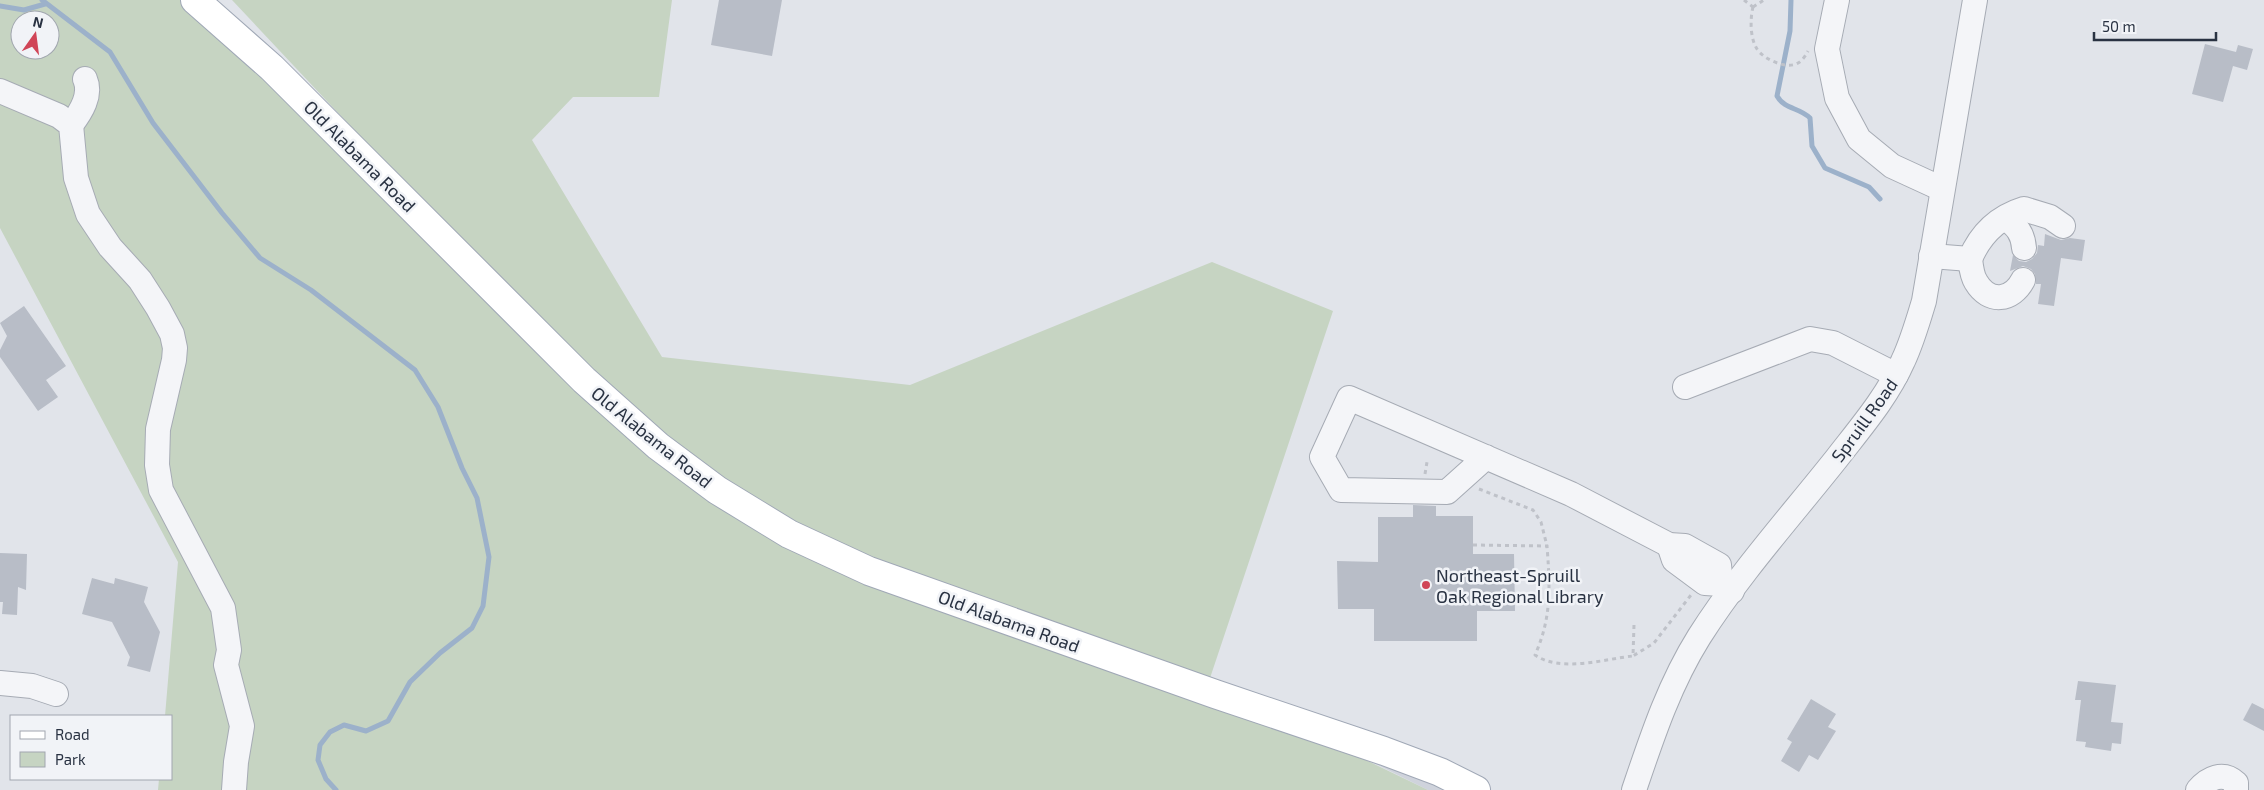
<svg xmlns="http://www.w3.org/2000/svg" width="2264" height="790" font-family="'Exo 2',sans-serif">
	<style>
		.built { fill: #cfd3dc }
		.green { fill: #c6d4c2; fill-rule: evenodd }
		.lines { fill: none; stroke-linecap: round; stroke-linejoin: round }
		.stream { stroke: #9cb1ca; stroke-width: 5 }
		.building { fill: #b8bdc7 }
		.minor-casing { stroke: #a6abb4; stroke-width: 26 }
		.major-casing { stroke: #a0a8b6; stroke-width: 30 }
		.path { stroke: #bfc2c9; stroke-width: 3; stroke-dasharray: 4 4; stroke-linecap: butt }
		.minor { stroke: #f4f5f8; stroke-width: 24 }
		.major { stroke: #fff; stroke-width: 28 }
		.poi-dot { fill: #d04557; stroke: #f1f3f7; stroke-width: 2 }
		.labels { text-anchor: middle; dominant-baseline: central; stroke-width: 5; stroke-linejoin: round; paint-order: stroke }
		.street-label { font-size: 18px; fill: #293242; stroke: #f1f3f7 }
		.poi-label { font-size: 18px; fill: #293242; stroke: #f1f3f7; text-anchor: start }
	</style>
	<rect width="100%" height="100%" fill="#e1e4ea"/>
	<polygon class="built" points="1354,753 1461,790 1428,790"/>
	<path class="green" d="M 0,0 L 201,0 L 371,148 L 232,0 L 672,0 L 659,97 L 573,97 L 532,140 L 662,357 L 910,385 L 1212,262 L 1333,311 L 1208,684 L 1428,790 L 158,790 L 159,779 L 171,779 L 171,716 L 165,716 L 178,562 L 0,228 ZM 20,20 L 50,20 L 50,50 L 20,50 Z"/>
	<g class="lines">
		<g class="stream">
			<polyline points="42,0 110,52 153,123 222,213 260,258 311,290 415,370 438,407 462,468 477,498 489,557 483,606 472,628 440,653 410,682 388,721 366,731 344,725 330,732 320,745 318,760 326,779 336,790"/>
			<path d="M 1791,0 L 1790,31 L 1777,96 C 1785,110 1799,107 1810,118 L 1812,146 L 1825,168 L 1869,187 L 1880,199"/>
			<polyline points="0,6 24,10 45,4"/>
		</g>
	</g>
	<g class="building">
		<polygon points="719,0 782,0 772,56 711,45"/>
		<polygon points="2205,44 2236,52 2238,45 2253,49 2247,70 2233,66 2223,102 2192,94"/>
		<polygon points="2045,234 2061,240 2070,238 2085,240 2082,261 2061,258 2054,306 2038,304 2041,284 2036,284 2035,274 2031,269 2023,266 2010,271 2013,255 2019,261 2026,262 2032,259 2037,253 2038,245 2044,246"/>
		<polygon points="24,306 66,366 46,380 58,397 38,411 0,357 0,350 7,336 0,323"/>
		<polygon points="1413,505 1436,506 1436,516 1473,516 1473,554 1514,554 1515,611 1477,611 1477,641 1374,641 1374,609 1338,609 1337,561 1378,562 1378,517 1413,517"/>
		<polygon points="0,553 27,554 26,590 18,587 17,615 2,614 3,602 0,602"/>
		<polygon points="92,578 114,584 115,578 148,587 144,602 160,632 150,672 127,666 130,657 112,622 82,614"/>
		<polygon points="2078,681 2116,685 2111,722 2123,723 2121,744 2112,743 2111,751 2085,747 2086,742 2076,741 2081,700 2075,700"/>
		<polygon points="1811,699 1836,714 1828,727 1836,731 1818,760 1809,755 1799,772 1781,761 1792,742 1787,739"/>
		<polygon points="2252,703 2264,709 2264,731 2243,720"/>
	</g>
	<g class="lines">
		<defs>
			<g id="minor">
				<polyline points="1837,0 1827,49 1837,98 1859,139 1892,166 1942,189"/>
				<polyline points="0,91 59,116 71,125 76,178 88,214 110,247 140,280 158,308 172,334 175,348 174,360 158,429 157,465 161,490 223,608 229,650 226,665 242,726 236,762 234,790"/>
				<path d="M 71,125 C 81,112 92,95 85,79"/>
				<path d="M 2005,218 C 2017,226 2023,234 2024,248"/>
				<path d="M 1931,256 L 1970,259 C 1980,235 1998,217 2024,209 L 2050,217 L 2063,226"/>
				<path d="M 1970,259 C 1971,267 1972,276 1976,282 C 1989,304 2012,301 2023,280"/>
				<polyline points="1685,387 1810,339 1833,343 1896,375"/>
				<polyline points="1486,457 1447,492 1341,490 1322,457 1349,398 1571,494 1669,545 1685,546 1719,565 1721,584"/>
				<polyline points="1669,545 1674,560 1705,583 1721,584 1732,591"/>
				<polyline points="0,683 32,686 56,694"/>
				<path d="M 1634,790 C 1652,737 1669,685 1699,637 C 1739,574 1791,516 1837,458 C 1861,427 1887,397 1903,361 C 1912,342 1918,321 1924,301 L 1975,0"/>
				<path d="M 2198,790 C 2208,778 2223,771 2236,783 L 2236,790"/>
			</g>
			<polyline id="major" points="195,0 272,68 584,380 658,446 717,490 789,534 869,571 1215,694 1384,751 1440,772 1476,790"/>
		</defs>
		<use href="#minor" class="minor-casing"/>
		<use href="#major" class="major-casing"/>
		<g class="path">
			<polyline points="1744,0 1753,7"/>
			<path d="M 1753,7 C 1750,19 1750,38 1757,49 C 1763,59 1787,70 1798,63 C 1802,61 1806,55 1808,51"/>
			<polyline points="1753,7 1764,0"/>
			<polyline points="1425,474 1427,462"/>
			<polyline points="1479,489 1533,510 1541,522 1547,546"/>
			<path d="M 1473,545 L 1547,546 C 1550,586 1552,617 1535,655 C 1561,673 1604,659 1633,656"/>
			<polyline points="1634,625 1633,656 1654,643 1691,595"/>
		</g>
		<use href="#minor" class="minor"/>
		<use href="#major" class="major"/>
	</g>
	<circle class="poi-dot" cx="1426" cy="585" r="5"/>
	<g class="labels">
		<g class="street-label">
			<text transform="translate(360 156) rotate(45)">Old Alabama Road</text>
			<text transform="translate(1864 420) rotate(-54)">Spruill Road</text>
			<text transform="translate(652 437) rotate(39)">Old Alabama Road</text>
			<text transform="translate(1009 621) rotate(20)">Old Alabama Road</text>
		</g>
		<g class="poi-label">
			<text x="1436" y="575">Northeast-Spruill<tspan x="1436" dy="21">Oak Regional Library</tspan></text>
		</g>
	</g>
	<rect x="10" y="715" width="162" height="65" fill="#f1f3f7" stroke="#a1a6af"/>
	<rect x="20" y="731" width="25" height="8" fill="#ffffff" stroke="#a1a6af"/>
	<text x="55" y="740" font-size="15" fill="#293242">Road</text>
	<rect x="20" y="752" width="25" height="15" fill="#c6d4c2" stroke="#a1a6af"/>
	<text x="55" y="765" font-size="15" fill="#293242">Park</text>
	<g transform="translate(35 35) rotate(14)"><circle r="24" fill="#f1f3f7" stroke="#a1a6af"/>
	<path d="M0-4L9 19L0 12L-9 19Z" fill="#d04557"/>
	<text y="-8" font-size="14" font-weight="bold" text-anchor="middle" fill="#293242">N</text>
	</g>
	<path d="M2094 32v8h122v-8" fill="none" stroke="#293242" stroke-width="2.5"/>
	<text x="2102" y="32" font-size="15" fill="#293242" stroke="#f1f3f7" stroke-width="4" paint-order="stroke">50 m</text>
</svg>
